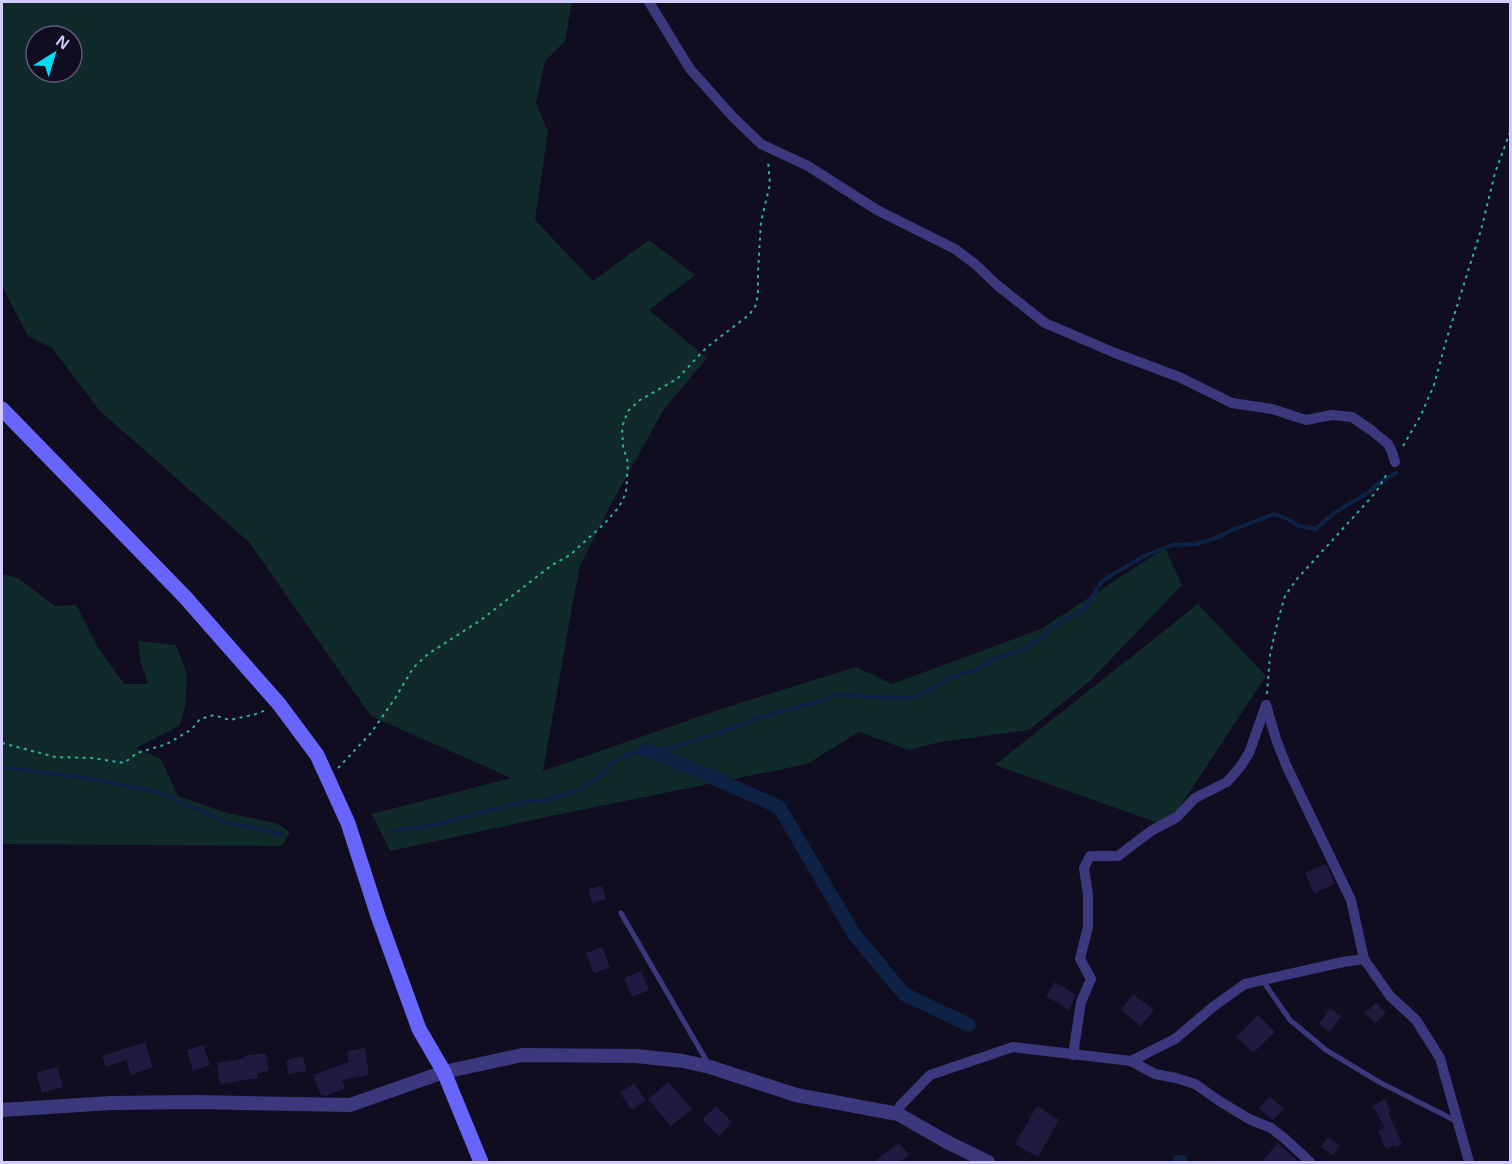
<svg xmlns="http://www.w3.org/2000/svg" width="1512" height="1164" font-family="Helvetica,sans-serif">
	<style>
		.green { fill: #102a29; fill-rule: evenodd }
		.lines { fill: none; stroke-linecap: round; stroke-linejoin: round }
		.stream { stroke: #0d2244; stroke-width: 4 }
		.canal { stroke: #0d2244; stroke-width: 14 }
		.building { fill: #211940 }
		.path { stroke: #2fb0a7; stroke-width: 2; stroke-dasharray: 3 4.5; stroke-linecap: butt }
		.service { stroke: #3b387e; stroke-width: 5 }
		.minor { stroke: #3b387e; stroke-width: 10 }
		.tertiary { stroke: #3b387e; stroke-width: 14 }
		.secondary { stroke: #6865fd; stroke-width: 15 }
	</style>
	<rect width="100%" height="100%" fill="#100d20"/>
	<g class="green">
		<path d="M 2,2 L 572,2 L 565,41 L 545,61 L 536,103 L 548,132 L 535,220 L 593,281 L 649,240 L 695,275 L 649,310 L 707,358 L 664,409 L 609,508 L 579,568 L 543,771 L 721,709 L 856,667 L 892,684 L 1041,629 L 1165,548 L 1182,585 L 1091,680 L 1029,730 L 940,742 L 909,750 L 859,732 L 807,764 L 551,816 L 390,851 L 372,814 L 511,778 L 371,716 L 249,542 L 100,411 L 52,348 L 28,336 L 2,286 ZM 36,36 L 72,36 L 72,72 L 36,72 Z"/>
		<polygon points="2,574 18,578 55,606 76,605 99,649 124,684 148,684 141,662 138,641 176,645 187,674 185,708 179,726 136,748 161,759 178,796 227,813 276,823 290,832 282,846 2,844"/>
		<polygon points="1198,604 1266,676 1167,826 995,765"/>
	</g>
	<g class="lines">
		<g class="stream">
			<polyline points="2,766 8,768 85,778 158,792 225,822 281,834"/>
			<polyline points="391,831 434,825 512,804 545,800 580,790 602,774 610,764 627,754 670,748 731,729 760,717 817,702 839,694 879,698 911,698 929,690 950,677 978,669 993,659 1024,649 1042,637 1061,621 1083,611 1102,581 1144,556 1172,545 1196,544 1216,538 1232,530 1274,514 1286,518 1299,526 1316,529 1334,513 1369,492 1380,482 1396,473"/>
		</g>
		<g class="canal">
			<polyline points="645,750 687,766 779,807 854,934 904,994 969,1025"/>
			<polyline points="1179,1162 1181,1162"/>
		</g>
	</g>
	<g class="building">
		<polygon points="1326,864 1335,884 1314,893 1305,873"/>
		<polygon points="602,886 606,899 592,903 588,889"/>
		<polygon points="602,947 610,967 594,973 586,953"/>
		<polygon points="641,971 649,990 632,997 624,978"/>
		<polygon points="1055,982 1076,995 1069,1010 1046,996"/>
		<polygon points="1133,994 1154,1010 1141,1026 1121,1010"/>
		<polygon points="1376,1003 1386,1013 1375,1023 1365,1013"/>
		<polygon points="1330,1008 1341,1016 1330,1032 1319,1024"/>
		<polygon points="1258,1015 1275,1032 1253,1053 1237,1037"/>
		<polygon points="145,1042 153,1067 131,1075 126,1060 106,1067 102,1056"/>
		<polygon points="203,1045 210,1065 193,1071 187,1050"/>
		<polygon points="365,1048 369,1075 342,1080 345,1088 326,1096 321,1095 313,1075 349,1062 347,1051"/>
		<polygon points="266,1053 269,1071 257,1073 258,1078 220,1084 217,1063 245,1058 244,1056"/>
		<polygon points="303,1056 306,1071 288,1074 286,1060"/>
		<polygon points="57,1067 63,1087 42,1093 36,1073"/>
		<polygon points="668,1082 692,1109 671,1126 648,1099"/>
		<polygon points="634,1083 646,1100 632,1110 620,1093"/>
		<polygon points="1269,1096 1284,1109 1273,1120 1259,1108"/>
		<polygon points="1385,1099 1391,1111 1388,1112 1402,1144 1396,1147 1394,1145 1386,1149 1378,1131 1385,1128 1373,1106"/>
		<polygon points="716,1106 732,1122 719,1136 702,1120"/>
		<polygon points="1037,1106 1059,1120 1038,1157 1015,1144"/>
		<polygon points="1328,1137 1340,1145 1333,1155 1321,1147"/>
		<polygon points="899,1143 909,1155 899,1162 873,1162"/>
		<polygon points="1278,1143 1279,1144 1299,1162 1261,1162"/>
	</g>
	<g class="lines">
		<g class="path">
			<polyline points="1403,446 1421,415 1434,385 1446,341 1481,230 1495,173 1510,132"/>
			<polyline points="1267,694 1270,655 1278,620 1285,596 1296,580 1359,511 1376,492 1388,472"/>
			<polyline points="2,743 55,757 92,758 124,763 137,753 167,744 192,729 200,719 214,715 230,720 256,714 266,710"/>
			<polyline points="338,768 371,733 396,697 413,668 428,654 481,620 552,565 570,555 605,523 619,507 626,493 628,463 623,446 622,427 628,411 640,400 677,379 706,348 750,314 756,305 758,293 758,271 761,222 770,184 768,161"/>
		</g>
		<g class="service">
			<polyline points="621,913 709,1065"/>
			<polyline points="1263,981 1290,1020 1326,1050 1379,1082 1456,1121"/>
		</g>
		<g class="minor">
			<polyline points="649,2 690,69 733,117 761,144 808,166 877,210 955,249 975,264 997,285 1045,323 1115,353 1179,377 1232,403 1272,409 1306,420 1332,415 1352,417 1371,430 1388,444 1392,452 1395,462"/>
			<polyline points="1266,705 1276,739 1286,765 1351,900 1364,959 1390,996 1416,1020 1440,1058 1469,1162"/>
			<polyline points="1073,1055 1081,1002 1091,979 1080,959 1088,927 1088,895 1084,868 1090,856 1118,856 1151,831 1177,817 1195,798 1227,782 1240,767 1249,753 1266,705"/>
			<polyline points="1131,1061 1155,1074 1176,1078 1195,1084 1221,1102 1249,1119 1271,1128 1284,1138 1310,1162"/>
			<polyline points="898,1114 900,1106 930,1075 1013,1047 1131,1061 1175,1039 1214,1006 1245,984 1343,962 1364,959"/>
		</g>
		<polyline class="tertiary" points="2,1110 111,1103 196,1102 350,1105 444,1072 522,1055 636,1056 683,1061 710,1067 796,1095 898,1114 947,1142 988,1162"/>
		<polyline class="secondary" points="2,409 185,597 279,704 317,755 348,823 378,916 419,1029 444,1072 481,1162"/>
	</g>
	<rect width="1512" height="1164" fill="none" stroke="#d2ccfe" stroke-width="6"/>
	<g transform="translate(54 54) rotate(37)"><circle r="28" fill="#100d20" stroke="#5e5979" stroke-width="1.5"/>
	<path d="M0-4.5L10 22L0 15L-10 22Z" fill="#03dcf3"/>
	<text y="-9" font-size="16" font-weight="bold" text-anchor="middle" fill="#d2ccfe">N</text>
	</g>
</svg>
